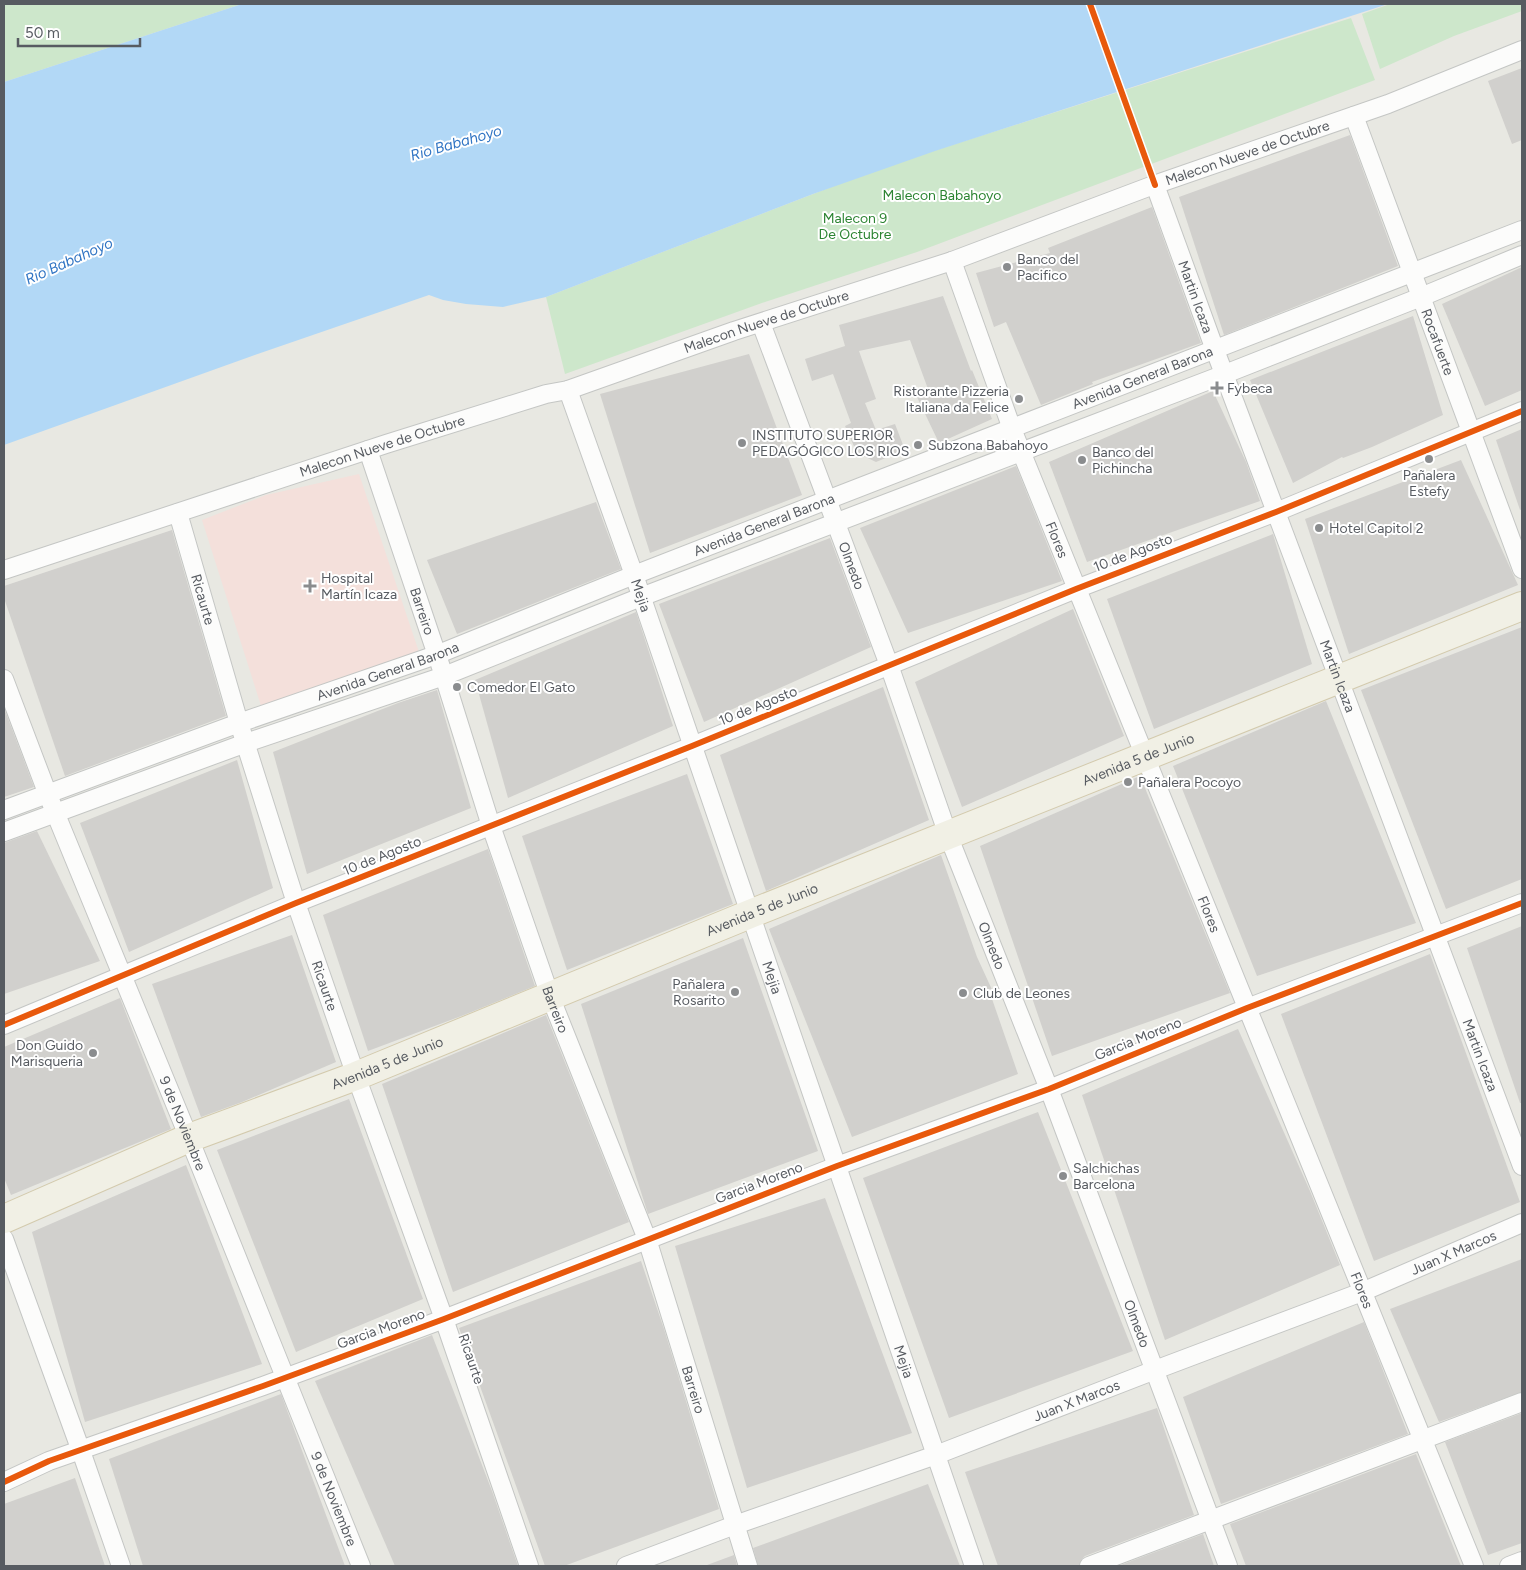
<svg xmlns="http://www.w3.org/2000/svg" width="1526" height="1570" font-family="Figtree,sans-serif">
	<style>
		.medical { fill: #f4e0db }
		.green { fill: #cde7cb }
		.water { fill: #b2d8f6 }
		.building { fill: #d1d0cd }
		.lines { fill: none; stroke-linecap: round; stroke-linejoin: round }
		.minor-casing { stroke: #c4c6c4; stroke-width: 20 }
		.primary-casing { stroke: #d3caad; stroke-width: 30 }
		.minor { stroke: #fcfcfb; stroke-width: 18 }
		.primary { stroke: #f1f0e5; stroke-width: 28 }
		.cycleway-casing { stroke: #fff; stroke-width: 9 }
		.cycleway { stroke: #e8590c; stroke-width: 6 }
		.poi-dot { fill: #8a8c8e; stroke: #fff; stroke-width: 2 }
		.labels { text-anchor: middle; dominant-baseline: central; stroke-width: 4; stroke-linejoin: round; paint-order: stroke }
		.street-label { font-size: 14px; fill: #575b61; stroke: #fff }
		.park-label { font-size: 14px; fill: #2c8432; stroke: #fff }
		.poi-label { font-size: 14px; fill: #575b61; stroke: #fff; text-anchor: start }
		.water-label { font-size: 15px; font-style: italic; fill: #3175c4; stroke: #fff }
	</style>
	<rect width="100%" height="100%" fill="#e8e8e2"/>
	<polygon class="medical" points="359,474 419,652 262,709 202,520 266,495"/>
	<g class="green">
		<polygon points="4,4 242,4 4,82"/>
		<polygon points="1390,4 1522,4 1522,11 1454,36 1380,69 1362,14"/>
		<polygon points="1351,18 1375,80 917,252 765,302 565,374 546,297 883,167"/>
	</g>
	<polygon class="water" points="242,4 1388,4 935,151 813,194 546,297 503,307 466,304 443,300 429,295 252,356 4,445 4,82"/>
	<g class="building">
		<polygon points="1522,68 1522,140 1512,144 1488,81"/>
		<polygon points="1350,135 1398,266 1224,335 1179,197"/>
		<polygon points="1152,207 1201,343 1092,382 1093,384 1041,405 1006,322 994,327 976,273 1050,253 1048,248"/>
		<polygon points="1522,267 1522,390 1485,406 1442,304"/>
		<polygon points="943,296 971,371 972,370 992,419 939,443 916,395 928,389 910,340 859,351 876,399 865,403 876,430 895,424 905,450 876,462 857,453 845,426 851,423 833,374 812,381 805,359 845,346 839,325"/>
		<polygon points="1413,316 1443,415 1372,447 1343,458 1342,457 1293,483 1250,380"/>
		<polygon points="749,354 802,495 650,553 600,394"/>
		<polygon points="1213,391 1246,462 1260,501 1087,562 1049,462"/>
		<polygon points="1522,429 1522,509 1520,510 1496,440"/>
		<polygon points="1461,460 1518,585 1349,654 1305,519"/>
		<polygon points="1016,466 1062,581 908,633 860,528"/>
		<polygon points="596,502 621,569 457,634 427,560"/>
		<polygon points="172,530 226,716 65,776 4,598 4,586"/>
		<polygon points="1273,534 1312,664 1154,729 1107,599"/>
		<polygon points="830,538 871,647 704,722 659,604"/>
		<polygon points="1073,609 1124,736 962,807 915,682"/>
		<polygon points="636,612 673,726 508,798 475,680"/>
		<polygon points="1522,627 1522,879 1446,909 1361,690"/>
		<polygon points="883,687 929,820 766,891 720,755"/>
		<polygon points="437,690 471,808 307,874 273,752 398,703"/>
		<polygon points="1326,701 1416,923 1257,976 1173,766"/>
		<polygon points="4,708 34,787 4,797"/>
		<polygon points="237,760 273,888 129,952 80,823"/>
		<polygon points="687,774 733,904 567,970 522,836"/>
		<polygon points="1140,776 1230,993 1052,1056 980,846"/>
		<polygon points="37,831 100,961 4,994 4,843"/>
		<polygon points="488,849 535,986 464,1015 368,1051 323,915"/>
		<polygon points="941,855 977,957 994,994 991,996 1018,1074 852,1137 769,929"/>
		<polygon points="1522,926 1522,1103 1520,1103 1467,948"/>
		<polygon points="292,935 336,1062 242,1102 201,1117 152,984"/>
		<polygon points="743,938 818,1151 648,1214 581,1004"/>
		<polygon points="1430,954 1520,1202 1374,1261 1281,1014"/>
		<polygon points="120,998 171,1129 11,1195 4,1178 4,1047"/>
		<polygon points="546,1015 629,1222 453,1292 382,1084"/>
		<polygon points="1238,1029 1310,1191 1340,1265 1165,1340 1082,1095"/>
		<polygon points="349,1099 423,1299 296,1352 217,1150"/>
		<polygon points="1038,1112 1133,1351 949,1418 863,1178"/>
		<polygon points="186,1165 262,1364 85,1422 32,1232"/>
		<polygon points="825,1198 912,1433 747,1488 675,1246"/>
		<polygon points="1522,1259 1522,1392 1439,1422 1390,1309"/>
		<polygon points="641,1261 664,1329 719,1509 564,1566 545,1566 459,1328"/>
		<polygon points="1364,1322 1408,1434 1221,1504 1183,1397"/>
		<polygon points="432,1335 492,1491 518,1566 395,1566 315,1381"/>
		<polygon points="281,1394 345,1566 143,1566 109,1459"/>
		<polygon points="1157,1408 1194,1515 1085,1556 1081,1560 1079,1566 998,1566 965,1472"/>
		<polygon points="1522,1413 1522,1543 1488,1555 1445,1442"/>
		<polygon points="1416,1454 1461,1566 1246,1566 1230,1524"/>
		<polygon points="75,1478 105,1566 4,1566 4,1504"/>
		<polygon points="928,1484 960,1566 758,1566 753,1548"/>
		<polygon points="1203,1534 1214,1566 1118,1566"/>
		<polygon points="734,1555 737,1566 708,1566 707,1565"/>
	</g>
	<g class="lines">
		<defs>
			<g id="minor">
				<path id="s1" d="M 1354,116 L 1522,569"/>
				<path id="s2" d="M 1155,185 L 1215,350 L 1522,1166"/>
				<path id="s3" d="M 952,261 L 1012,429 L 1474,1566"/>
				<path id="s4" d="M 761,323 L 889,665 L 948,835 L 1049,1089 L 1228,1566"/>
				<path id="s5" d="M 568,390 L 634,575 L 974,1566"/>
				<path id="s6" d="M 368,450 L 444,676 L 491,826 L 550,996 L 647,1239 L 748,1566"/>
				<path id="s7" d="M 178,513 L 239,723 L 296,903 L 356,1076 L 444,1319 L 529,1566"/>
				<path id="s8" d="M 4,570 L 386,444 L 546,394 L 568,390 L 734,331 L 952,261 L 1151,186 L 1388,104 L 1522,50"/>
				<path id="s9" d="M 4,679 L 48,795 L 189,1138 L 361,1566"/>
				<path id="s10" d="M 4,810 L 239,723 L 436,655 L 634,575 L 1522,230"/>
				<polyline points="4,832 246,743 444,676 641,597 1225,374 1421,297 1522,255"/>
				<polyline points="4,1025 296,903 692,746 1076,589 1276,512 1522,411"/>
				<polyline points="4,1239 81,1451 121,1566"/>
				<polyline points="4,1482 49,1461 263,1386 444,1319 837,1166 1049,1089 1247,1008 1522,903"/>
				<path id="s11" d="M 626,1566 L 735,1525 L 936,1455 L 1155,1370 L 1362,1292 L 1522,1223"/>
				<polyline points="1089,1566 1522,1402"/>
				<polyline points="1509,1566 1522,1561"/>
			</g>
			<g id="primary">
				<path id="s12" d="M 4,1219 L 189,1138 L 356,1076 L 750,914 L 1522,606"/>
			</g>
		</defs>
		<use href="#minor" class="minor-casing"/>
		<use href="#primary" class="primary-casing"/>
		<use href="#minor" class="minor"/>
		<use href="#primary" class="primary"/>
		<defs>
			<g id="cycleway">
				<polyline points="1090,4 1155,185"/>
				<polyline points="4,1025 296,903 692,746 1076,589 1276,512 1522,411"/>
				<polyline points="4,1482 49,1461 263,1386 444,1319 837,1166 1049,1089 1247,1008 1522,903"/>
			</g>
		</defs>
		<use href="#cycleway" class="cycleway-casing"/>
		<use href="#cycleway" class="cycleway"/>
	</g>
	<g class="poi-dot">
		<circle cx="1007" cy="267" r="5"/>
		<path d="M1214.5 380.5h5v5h5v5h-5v5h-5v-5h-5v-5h5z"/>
		<circle cx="1019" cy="399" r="5"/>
		<circle cx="742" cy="443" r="5"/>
		<circle cx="918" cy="445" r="5"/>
		<circle cx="1429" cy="459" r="5"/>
		<circle cx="1082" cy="460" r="5"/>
		<circle cx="1319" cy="528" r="5"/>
		<path d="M307.5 578.5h5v5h5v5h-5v5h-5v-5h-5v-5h5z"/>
		<circle cx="457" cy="687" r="5"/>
		<circle cx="1128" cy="782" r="5"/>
		<circle cx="735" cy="992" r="5"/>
		<circle cx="963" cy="993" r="5"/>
		<circle cx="93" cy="1053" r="5"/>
		<circle cx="1063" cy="1176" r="5"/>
	</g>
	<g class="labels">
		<g class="street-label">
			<text stroke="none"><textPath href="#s8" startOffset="1312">Malecon Nueve de Octubre</textPath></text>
			<text stroke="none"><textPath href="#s2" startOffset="119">Martin Icaza</textPath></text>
			<text stroke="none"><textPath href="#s8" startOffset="802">Malecon Nueve de Octubre</textPath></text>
			<text stroke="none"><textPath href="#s1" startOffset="241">Rocafuerte</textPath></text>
			<text stroke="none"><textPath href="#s10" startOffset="1218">Avenida General Barona</textPath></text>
			<text stroke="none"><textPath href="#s8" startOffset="398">Malecon Nueve de Octubre</textPath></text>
			<text stroke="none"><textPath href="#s10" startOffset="812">Avenida General Barona</textPath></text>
			<text stroke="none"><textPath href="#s3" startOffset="298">Flores</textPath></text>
			<text transform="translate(1133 553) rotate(-21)">10 de Agosto</text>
			<text stroke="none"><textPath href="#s4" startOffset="259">Olmedo</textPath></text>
			<text stroke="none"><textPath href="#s5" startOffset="218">Mejia</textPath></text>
			<text stroke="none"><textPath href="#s7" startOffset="90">Ricaurte</textPath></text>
			<text stroke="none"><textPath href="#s6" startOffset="170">Barreiro</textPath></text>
			<text stroke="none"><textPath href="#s10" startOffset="408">Avenida General Barona</textPath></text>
			<text stroke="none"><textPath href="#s2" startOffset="524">Martin Icaza</textPath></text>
			<text transform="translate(758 706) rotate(-22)">10 de Agosto</text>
			<text stroke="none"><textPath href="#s12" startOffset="1224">Avenida 5 de Junio</textPath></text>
			<text transform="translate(382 856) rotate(-22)">10 de Agosto</text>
			<text stroke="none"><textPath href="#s12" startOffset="819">Avenida 5 de Junio</textPath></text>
			<text stroke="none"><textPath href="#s3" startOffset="702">Flores</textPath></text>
			<text stroke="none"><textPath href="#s4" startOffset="664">Olmedo</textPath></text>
			<text stroke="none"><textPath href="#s5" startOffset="622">Mejia</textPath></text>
			<text stroke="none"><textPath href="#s7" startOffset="495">Ricaurte</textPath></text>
			<text stroke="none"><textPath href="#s6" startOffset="590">Barreiro</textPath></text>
			<text transform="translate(1138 1039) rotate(-22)">Garcia Moreno</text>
			<text stroke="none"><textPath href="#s2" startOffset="929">Martin Icaza</textPath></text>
			<text stroke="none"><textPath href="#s12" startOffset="414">Avenida 5 de Junio</textPath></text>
			<text stroke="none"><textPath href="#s9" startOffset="479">9 de Noviembre</textPath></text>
			<text transform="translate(759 1183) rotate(-21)">Garcia Moreno</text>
			<text stroke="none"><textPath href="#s11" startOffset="885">Juan X Marcos</textPath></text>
			<text stroke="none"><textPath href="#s3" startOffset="1108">Flores</textPath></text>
			<text stroke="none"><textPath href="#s4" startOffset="1069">Olmedo</textPath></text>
			<text transform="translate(381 1329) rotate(-20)">Garcia Moreno</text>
			<text transform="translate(471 1359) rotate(71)">Ricaurte</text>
			<text stroke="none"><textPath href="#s5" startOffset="1028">Mejia</textPath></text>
			<text stroke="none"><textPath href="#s6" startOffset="995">Barreiro</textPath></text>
			<text stroke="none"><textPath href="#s11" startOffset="480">Juan X Marcos</textPath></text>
			<text stroke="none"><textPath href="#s9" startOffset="884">9 de Noviembre</textPath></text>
		</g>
		<g class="park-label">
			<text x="942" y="195">Malecon Babahoyo</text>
			<text x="855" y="218">Malecon 9<tspan x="855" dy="16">De Octubre</tspan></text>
		</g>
		<g class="poi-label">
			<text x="1017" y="259">Banco del<tspan x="1017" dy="16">Pacifico</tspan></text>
			<text x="1227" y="388">Fybeca</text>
			<text x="1009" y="391" text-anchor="end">Ristorante Pizzeria<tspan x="1009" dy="16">Italiana da Felice</tspan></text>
			<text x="752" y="435">INSTITUTO SUPERIOR<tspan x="752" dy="16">PEDAGÓGICO LOS RIOS</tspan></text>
			<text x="928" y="445">Subzona Babahoyo</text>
			<text x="1092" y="452">Banco del<tspan x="1092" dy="16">Pichincha</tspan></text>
			<text x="1429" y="475" text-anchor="middle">Pañalera<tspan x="1429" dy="16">Estefy</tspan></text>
			<text x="1329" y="528">Hotel Capitol 2</text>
			<text x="321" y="578">Hospital<tspan x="321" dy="16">Martín Icaza</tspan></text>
			<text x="467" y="687">Comedor El Gato</text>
			<text x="1138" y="782">Pañalera Pocoyo</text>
			<text x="725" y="984" text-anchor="end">Pañalera<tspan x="725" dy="16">Rosarito</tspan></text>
			<text x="973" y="993">Club de Leones</text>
			<text x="83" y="1045" text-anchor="end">Don Guido<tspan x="83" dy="16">Marisqueria</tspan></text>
			<text x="1073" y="1168">Salchichas<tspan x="1073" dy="16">Barcelona</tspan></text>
		</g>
		<g class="water-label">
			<text transform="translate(456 143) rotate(-16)">Rio Babahoyo</text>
			<text transform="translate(69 261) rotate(-24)">Rio Babahoyo</text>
		</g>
	</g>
	<rect width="1526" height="1570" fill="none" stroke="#575b61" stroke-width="10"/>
	<path d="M18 38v8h122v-8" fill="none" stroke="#575b61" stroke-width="2.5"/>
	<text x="25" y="38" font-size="15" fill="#575b61" stroke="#ffffff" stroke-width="4" paint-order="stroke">50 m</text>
</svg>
